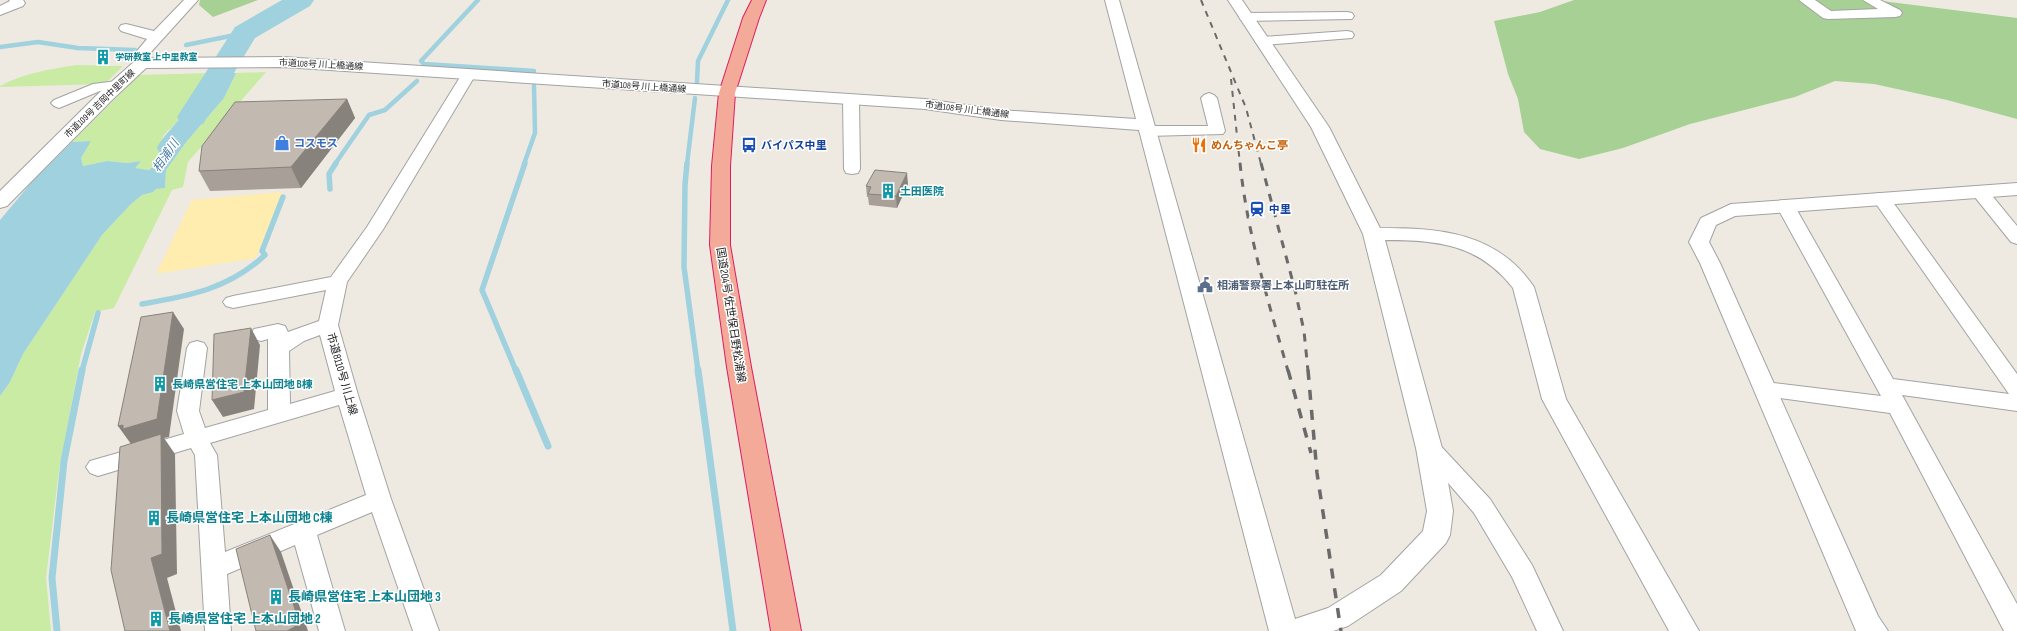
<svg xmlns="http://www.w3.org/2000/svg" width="2017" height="631" font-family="'Sofia Sans Condensed','Noto Sans JP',sans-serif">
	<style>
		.grass { fill: #c9eba4 }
		.forest { fill: #a7d094 }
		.sand { fill: #ffedaf }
		.water { fill: #9fd1de }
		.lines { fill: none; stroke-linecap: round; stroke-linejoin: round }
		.stream-far2 { stroke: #9fd1de; stroke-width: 4.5 }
		.stream-far1 { stroke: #9fd1de; stroke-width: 5.5 }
		.stream { stroke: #9fd1de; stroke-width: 7 }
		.river { fill: #9fd1de; fill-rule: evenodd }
		.minor-casing { stroke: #a3a3a3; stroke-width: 2 }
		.tertiary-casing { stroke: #a3a3a3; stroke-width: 2 }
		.trunk-casing { stroke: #de1c63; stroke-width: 2 }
		.minor { fill: #fff; fill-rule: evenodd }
		.tertiary { fill: #fff; fill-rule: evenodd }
		.trunk { fill: #f4aa98; fill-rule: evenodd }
		.rail-far2 { stroke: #6a6a6a; stroke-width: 2; stroke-dasharray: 6 6; stroke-linecap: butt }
		.rail-far1 { stroke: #6a6a6a; stroke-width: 3; stroke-dasharray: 8 8; stroke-linecap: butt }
		.rail { stroke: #6a6a6a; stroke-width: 3.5; stroke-dasharray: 10 10; stroke-linecap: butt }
		.wall { fill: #a79f98 }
		.shaded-wall { fill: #88827c }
		.building { fill: #c2b9b1; stroke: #88827c }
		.labels { text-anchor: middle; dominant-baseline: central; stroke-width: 3; stroke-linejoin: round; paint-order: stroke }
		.far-culture-label { font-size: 9px; font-weight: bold; fill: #0d838f; stroke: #fff; text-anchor: start }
		.far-street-label { font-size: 9px; fill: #1c1c1c; stroke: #fff }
		.shop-label { font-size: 11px; font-weight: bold; fill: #366cbe; stroke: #fff; text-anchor: start }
		.transit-label { font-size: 11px; font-weight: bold; fill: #164399; stroke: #fff; text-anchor: start }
		.food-label { font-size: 11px; font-weight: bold; fill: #c56008; stroke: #fff; text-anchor: start }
		.culture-label { font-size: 11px; font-weight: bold; fill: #0d838f; stroke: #fff; text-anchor: start }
		.service-label { font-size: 11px; font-weight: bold; fill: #4e5e75; stroke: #fff; text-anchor: start }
		.street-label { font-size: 11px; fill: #1c1c1c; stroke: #fff }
		.water-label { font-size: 12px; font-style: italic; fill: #4278a7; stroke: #fff }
		.near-culture-label { font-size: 13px; font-weight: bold; fill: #0d838f; stroke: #fff; text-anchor: start }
	</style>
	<rect width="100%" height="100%" fill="#eeeae1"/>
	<g class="grass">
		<path d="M 77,65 L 123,66 L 105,84 L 0,87 L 0,86 C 24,73 50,69 77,65 Z"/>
		<polygon points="266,72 188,162 183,187 172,190 114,308 95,312 81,354 59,470 46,578 51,631 0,631 0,396 10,382 23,354 102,235 131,204 142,195 153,192 156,189 165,188 166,170 187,141 224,98 236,73"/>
		<path d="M 211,73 C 205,92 192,107 178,121 C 174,126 166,131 163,137 C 157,150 163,159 149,170 L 134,168 L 141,161 L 127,163 L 107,161 L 83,166 L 81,158 L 90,141 L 72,142 L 139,75 Z"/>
	</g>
	<g class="forest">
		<polygon points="200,0 258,0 213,17 199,5"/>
		<polygon points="1574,0 1874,0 2017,18 2017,119 1947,100 1874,84 1835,81 1795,97 1690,124 1623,148 1579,159 1540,149 1524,132 1518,99 1508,74 1494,21 1540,12"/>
	</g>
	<polygon class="sand" points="282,192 256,258 156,274 192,200"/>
	<path class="water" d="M 211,73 L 236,73 L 224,98 L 187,141 L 166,170 L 165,188 L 156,189 L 153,192 L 142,195 L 131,204 L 102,235 L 23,354 L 10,382 L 0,396 L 0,220 L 31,183 L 72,142 L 91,141 L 81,158 L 83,166 L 107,161 L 127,163 L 141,161 L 135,168 L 149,170 L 155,165 L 160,155 L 157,147 C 174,121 201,103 211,73 Z"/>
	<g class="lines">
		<g class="stream-far2">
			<polyline points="478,0 421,61 424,64 534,71"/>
			<polyline points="186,45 245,33"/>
			<polyline points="0,47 38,42 78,48 135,50"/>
			<polyline points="697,82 698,61 728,0"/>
			<polyline points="335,164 369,115 385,110 417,81"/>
			<polyline points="524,164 535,133 534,86"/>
			<polyline points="687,164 695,98"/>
		</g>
		<g class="stream-far1">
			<polyline points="687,163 685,185 684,267 698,371"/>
			<polyline points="330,189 329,174 336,163"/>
			<path d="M 142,304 C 189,296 229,289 265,255 L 262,251 L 283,197"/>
			<polyline points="82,371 98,313"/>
			<polyline points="516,371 482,290 525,163"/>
		</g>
		<g class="stream">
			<polyline points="516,370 548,446"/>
			<polyline points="698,370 733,631"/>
			<polyline points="57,631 52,578 64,461 82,370"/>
		</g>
		<polygon class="river" points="282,0 314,0 310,6 255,38 203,124 192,126 181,124 177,117 235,27"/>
		<defs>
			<g id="minor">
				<polygon points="9,0 23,0 25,3 23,6 0,15 0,6 10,1"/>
				<polygon points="184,0 198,0 151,52 147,66 137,66 135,63 137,51 147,39 121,31 119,28 121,25 126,24 154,31"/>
				<polygon points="1799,0 1815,0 1831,11 1878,9 1863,0 1880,0 1900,10 1902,13 1900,16 1895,17 1828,19 1823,18"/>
				<polygon points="1347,12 1352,13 1354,16 1352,19 1246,21 1241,20 1239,17 1241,14 1246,13"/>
				<polygon points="1347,31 1352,32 1354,35 1352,38 1262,45 1257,44 1255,41 1257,38 1262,37"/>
				<path d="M 469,70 L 474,71 L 476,74 L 384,228 L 347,282 L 338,325 L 358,395 L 391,499 L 439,631 L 413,631 L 372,512 L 317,535 L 345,631 L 319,631 L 295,545 L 227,574 L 231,631 L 205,631 L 195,455 L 191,448 L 98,476 L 90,473 L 86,467 L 90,461 L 184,434 L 177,411 L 187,348 L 190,343 L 197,341 L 204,343 L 207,348 L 199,411 L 205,428 L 268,410 L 268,339 L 261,341 L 254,339 L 251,334 L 254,329 L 278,324 L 285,326 L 288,332 L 319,321 L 326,290 L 233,308 L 226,306 L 223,302 L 226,298 L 233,296 L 331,277 L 367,227 L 462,74 L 464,71 ZM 320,335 L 335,391 L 290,404 L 289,351 L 304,341 ZM 339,405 L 366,495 L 225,552 L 217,455 L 210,443 Z"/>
				<polygon points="117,81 122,83 125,86 122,89 100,91 59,108 54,106 51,103 54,100 93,84"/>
				<polygon points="1209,93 1214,95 1217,98 1225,131 1223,134 1147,136 1141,134 1139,131 1141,128 1147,126 1208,126 1201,98 1204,95"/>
				<polygon points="851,95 856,97 859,100 860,169 858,173 852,174 846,173 844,169 843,100 846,97"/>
				<polygon points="1979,186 1985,187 2017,226 2017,244 2011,242 1970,191 1973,187"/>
				<polygon points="1881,193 1887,194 2017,374 2017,411 1902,395 2017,604 2017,631 2004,631 1890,413 1765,396 1757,394 1754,389 1757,384 1765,382 1881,396 1776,205 1779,201 1785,200 1791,201 1794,205 1893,379 2009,394 1872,198 1875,194"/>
				<polygon points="1429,440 1437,442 1490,499 1532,565 1563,631 1537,631 1512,577 1474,513 1418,448 1421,442"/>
			</g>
			<g id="tertiary">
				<path d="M 1105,0 L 1119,0 L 1295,619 L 1328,608 L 1381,575 L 1423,531 L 1427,511 L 1416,448 L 1363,234 L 1311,127 L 1228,0 L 1242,0 L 1329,127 L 1380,228 C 1440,228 1497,232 1534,287 L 1566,399 L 1699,631 L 1669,631 L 1542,399 L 1513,288 C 1479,244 1437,240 1385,240 L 1442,448 L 1453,511 L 1450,535 L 1446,543 L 1401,591 L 1348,626 L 1333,631 L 1269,631 L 1139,130 L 1001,120 L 925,109 L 283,67 L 146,68 L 112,100 L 7,206 L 0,208 L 0,191 L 100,92 L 136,60 L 142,58 L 283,57 L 925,99 L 1001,110 L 1136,119 Z"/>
				<polygon points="2017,183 2017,195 1735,216 1716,225 1709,242 1720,263 1878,616 1888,631 1856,631 1700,263 1689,242 1701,218 1731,204"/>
			</g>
			<polygon id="trunk" points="752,0 766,0 759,18 735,93 730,166 730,245 751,367 801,631 771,631 727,367 710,245 712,166 719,93 743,18"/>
		</defs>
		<use href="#minor" class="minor-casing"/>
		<use href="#tertiary" class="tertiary-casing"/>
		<use href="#trunk" class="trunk-casing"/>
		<use href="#minor" class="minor"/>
		<use href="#tertiary" class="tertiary"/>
		<use href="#trunk" class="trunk"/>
		<g class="rail-far2">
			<polyline points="1201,0 1246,108 1261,164"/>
			<polyline points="1231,79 1240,164"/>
		</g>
		<g class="rail-far1">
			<path d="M 1240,163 C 1247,233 1269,304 1288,371"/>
			<polyline points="1261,163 1295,290 1304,331 1308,371"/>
		</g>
		<g class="rail">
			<polyline points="1288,370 1311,453"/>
			<polyline points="1308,370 1317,473 1341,631"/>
		</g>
	</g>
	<g class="wall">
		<polygon points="347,99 355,118 301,188 210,191 199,171"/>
		<polygon points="908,184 897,208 869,205 868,197 867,197 866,186"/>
	</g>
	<g class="shaded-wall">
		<polygon points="347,99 355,118 301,188 291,167"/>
		<polygon points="907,173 908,184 897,208 896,196"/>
		<polygon points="173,312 184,329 169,437 164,438 175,454 177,574 167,578 181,631 170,631 151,558 131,444 118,426"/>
		<polygon points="251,328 260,345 254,409 223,417 212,400"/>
		<polygon points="270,535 281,552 308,631 287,631"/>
	</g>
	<g class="building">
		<polygon points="347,99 291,167 199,171 202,146 235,102"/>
		<polygon points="875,170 907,173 896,196 868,194 871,187 866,186"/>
		<polygon points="173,312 157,419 123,429 123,425 118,426 141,317"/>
		<polygon points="251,328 244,392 212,400 214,334"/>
		<polygon points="161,434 162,554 151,558 170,631 125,631 111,570 120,447"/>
		<polygon points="270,535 300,624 287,631 256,631 236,549"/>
	</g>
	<defs>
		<symbol id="building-bare" viewBox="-9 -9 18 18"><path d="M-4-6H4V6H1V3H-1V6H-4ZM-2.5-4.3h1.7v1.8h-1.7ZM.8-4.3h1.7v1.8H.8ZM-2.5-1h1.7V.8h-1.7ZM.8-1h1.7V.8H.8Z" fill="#0f9aa8" stroke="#fff" stroke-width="2.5" paint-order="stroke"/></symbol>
		<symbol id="shop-bare" viewBox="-9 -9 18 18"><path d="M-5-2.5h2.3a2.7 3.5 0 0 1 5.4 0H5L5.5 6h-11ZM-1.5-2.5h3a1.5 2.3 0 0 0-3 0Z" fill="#3f7fe0" stroke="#fff" stroke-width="2.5" paint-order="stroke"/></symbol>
		<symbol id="bus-bare" viewBox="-9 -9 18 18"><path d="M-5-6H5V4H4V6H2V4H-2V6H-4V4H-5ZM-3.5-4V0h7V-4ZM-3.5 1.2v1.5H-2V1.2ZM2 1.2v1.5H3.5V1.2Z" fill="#1a4fb4" stroke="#fff" stroke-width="2.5" paint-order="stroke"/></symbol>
		<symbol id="restaurant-bare" viewBox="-9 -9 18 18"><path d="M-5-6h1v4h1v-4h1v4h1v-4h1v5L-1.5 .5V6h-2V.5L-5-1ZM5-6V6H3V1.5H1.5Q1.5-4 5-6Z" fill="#e8710a" stroke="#fff" stroke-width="2.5" paint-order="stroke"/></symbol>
		<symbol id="station-bare" viewBox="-9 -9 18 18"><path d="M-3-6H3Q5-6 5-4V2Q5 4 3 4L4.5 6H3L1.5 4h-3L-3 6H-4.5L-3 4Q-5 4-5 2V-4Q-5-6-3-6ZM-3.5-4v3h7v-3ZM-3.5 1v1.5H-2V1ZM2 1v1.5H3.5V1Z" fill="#1a4fb4" stroke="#fff" stroke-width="2.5" paint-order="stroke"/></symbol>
		<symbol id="civic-bare" viewBox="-9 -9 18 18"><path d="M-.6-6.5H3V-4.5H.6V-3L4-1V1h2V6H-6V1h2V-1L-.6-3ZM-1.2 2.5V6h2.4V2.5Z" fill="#5c6f8a" stroke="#fff" stroke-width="2.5" paint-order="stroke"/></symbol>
	</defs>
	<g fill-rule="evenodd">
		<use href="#building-bare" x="92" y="46" width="22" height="22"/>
		<use href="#shop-bare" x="271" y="132" width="22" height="22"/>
		<use href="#bus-bare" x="738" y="134" width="22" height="22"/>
		<use href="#restaurant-bare" x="1188" y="134" width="22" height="22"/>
		<use href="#building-bare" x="877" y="180" width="22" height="22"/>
		<use href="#station-bare" x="1246" y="198" width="22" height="22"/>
		<use href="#civic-bare" x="1194" y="274" width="22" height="22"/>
		<use href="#building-bare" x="149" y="373" width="22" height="22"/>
		<use href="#building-bare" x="143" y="507" width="22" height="22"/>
		<use href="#building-bare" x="265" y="586" width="22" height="22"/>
		<use href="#building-bare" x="145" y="608" width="22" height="22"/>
	</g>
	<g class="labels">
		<g class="far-culture-label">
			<text x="115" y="57">学研教室 上中里教室</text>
		</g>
		<g class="far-street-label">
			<text transform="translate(321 65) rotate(3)">市道108号 川上橋通線</text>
			<text transform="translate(644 87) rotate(4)">市道108号 川上橋通線</text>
			<text transform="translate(100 104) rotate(-44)">市道109号 吉岡中里町線</text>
			<text transform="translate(967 110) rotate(7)">市道108号 川上橋通線</text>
		</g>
		<g class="shop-label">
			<text x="294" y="143">コスモス</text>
		</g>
		<g class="transit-label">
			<text x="761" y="145">バイパス中里</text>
			<text x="1269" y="209">中里</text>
		</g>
		<g class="food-label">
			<text x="1211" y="145">めんちゃんこ亭</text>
		</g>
		<g class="culture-label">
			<text x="900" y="191">土田医院</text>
			<text x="172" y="384">長崎県営住宅 上本山団地 B棟</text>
		</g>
		<g class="service-label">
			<text x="1217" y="285">相浦警察署上本山町駐在所</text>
		</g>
		<g class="street-label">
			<text transform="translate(731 315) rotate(81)">国道204号 佐世保日野松浦線</text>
			<text transform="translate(342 374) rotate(74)">市道8110号 川上線</text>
		</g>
		<g class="water-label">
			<text transform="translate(166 156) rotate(-55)">相浦川</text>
		</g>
		<g class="near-culture-label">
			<text x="166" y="518">長崎県営住宅 上本山団地 C棟</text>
			<text x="288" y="597">長崎県営住宅 上本山団地 3</text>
			<text x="168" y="619">長崎県営住宅 上本山団地 2</text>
		</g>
	</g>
</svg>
